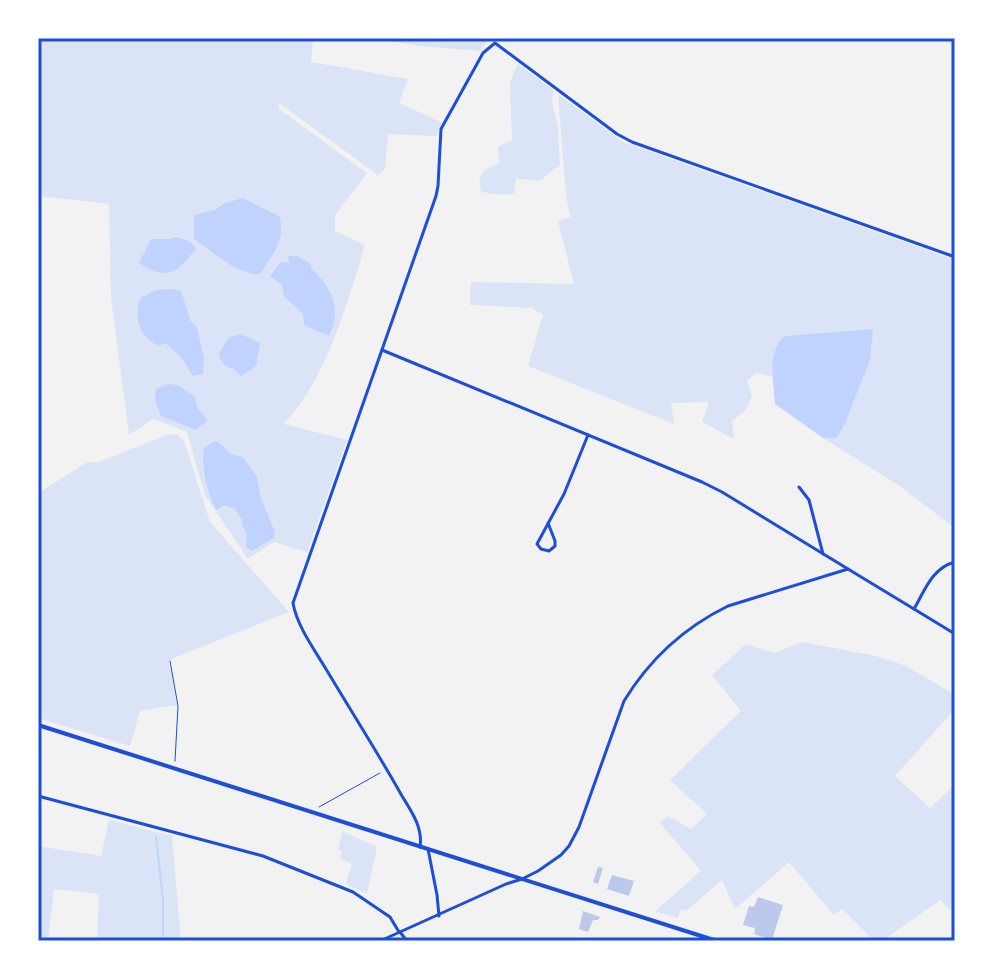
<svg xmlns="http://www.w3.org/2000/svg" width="993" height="979" font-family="Figtree,sans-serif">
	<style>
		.green { fill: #dbe4f7 }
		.water { fill: #bfd3fe }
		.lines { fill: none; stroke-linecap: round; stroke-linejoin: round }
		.stream { stroke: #bfd3fe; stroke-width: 2 }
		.building { fill: #bdc9ec }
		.path { stroke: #1d4ed8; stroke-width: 1 }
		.minor { stroke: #1d4ed8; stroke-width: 3 }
		.tertiary { stroke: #1d4ed8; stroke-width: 3 }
		.primary { stroke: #1d4ed8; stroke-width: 4 }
		.neatline { fill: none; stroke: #1d4ed8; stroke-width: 3 }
	</style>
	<rect width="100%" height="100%" fill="#f2f2f2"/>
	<g class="green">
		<path d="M 38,38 L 313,38 L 311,62 L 408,79 L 399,103 L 441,122 L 437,136 L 388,134 L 385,169 L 378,175 L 279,103 L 279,109 L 367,173 L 335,215 L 335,231 L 365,245 C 347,304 327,378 284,424 L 347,440 L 307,552 L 274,542 L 248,559 L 205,495 L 187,432 L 153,419 L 129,435 L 111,298 L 109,204 L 38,196 Z"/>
		<polygon points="369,38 488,38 480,51 421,46"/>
		<path d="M 518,64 L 554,90 L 552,101 L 558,129 L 560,165 L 541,180 L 516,179 L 514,194 L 504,195 L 481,192 C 477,172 483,170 499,163 L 498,147 L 512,140 L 510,82 Z"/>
		<path d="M 558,94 L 623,142 L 955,260 L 955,528 L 898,485 L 823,438 L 836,438 L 861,330 L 786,336 C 771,346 773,360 774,377 L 756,373 L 747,381 L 752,397 L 745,411 L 732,421 L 734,439 L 702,422 L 709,402 L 671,403 L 674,424 L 528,366 L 543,315 L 532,308 L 470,305 L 471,282 L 574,284 L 558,221 L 570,217 L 566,195 Z"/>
		<polygon points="169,434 178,435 184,441 210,522 289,612 169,660 177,705 140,711 130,746 38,718 38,493 86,463 99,462"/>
		<polygon points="802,642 876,656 906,666 955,695 955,709 895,776 930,808 955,784 955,914 940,900 882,941 874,941 842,909 834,915 789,862 735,909 722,880 686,911 681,909 678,918 655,911 701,871 660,823 668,816 691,829 707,814 670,780 741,711 712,675 746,644 774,653"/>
		<polygon points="109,820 172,836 181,941 97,941 99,894 54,889 48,941 38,941 38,846 101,856"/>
		<polygon points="342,831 377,847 367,894 346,884 352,864 340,858 342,851 338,850"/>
	</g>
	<g class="water">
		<path d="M 243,198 L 279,216 C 287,239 272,255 260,274 C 237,275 213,252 194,239 L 194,215 L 215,210 L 225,203 Z"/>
		<path d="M 176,237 L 189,241 L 196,248 C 179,272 167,282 139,263 L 151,239 L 171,239 Z"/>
		<path d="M 288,256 L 297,256 L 311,264 L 311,268 C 331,286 343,310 329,336 L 304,325 L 303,314 L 284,296 L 282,285 L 270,276 L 281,262 L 289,263 Z"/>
		<path d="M 171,289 L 181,291 L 191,322 L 197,327 L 204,360 L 203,374 L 193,376 L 181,357 L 166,343 L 159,346 C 139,336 134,319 140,298 L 156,290 Z"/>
		<path d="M 873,329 L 870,360 L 843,428 L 836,438 L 823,438 L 775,404 C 774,382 766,350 785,336 Z"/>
		<polygon points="241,334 260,343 256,366 241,376 234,369 229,368 221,361 219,354 229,337"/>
		<polygon points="168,384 177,385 194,396 198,409 208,420 196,430 161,416 155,400 156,389"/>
		<path d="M 215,441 L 220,443 L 230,454 L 243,457 L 257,477 L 261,499 L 275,532 L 274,538 L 252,551 L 246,547 L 247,536 L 242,524 L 242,520 L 235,509 L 224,505 L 217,510 C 207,496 201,465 204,448 Z"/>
	</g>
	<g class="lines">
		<polyline class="stream" points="156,837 163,900 163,941"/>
	</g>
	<g class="building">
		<polygon points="598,867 603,868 598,884 593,882"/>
		<polygon points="612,875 634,881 629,896 607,889"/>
		<polygon points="758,897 783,905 772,940 754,934 755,928 743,925 749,906 754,907"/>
		<polygon points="583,911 600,917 598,920 593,920 588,932 579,929"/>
	</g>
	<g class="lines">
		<g class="path">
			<polyline points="170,661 178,706 175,761"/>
			<polyline points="319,807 380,773"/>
		</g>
		<g class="minor">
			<polyline points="382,350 702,482 722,492 848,569"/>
			<polyline points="799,487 809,500 823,554"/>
			<polyline points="548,523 555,541 555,546 549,551 541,549 537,544 564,494 588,435"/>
			<polyline points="914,609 955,634"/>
			<polyline points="38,796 263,856 353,892 390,917 399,932"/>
			<path d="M 420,847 C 423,828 412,812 402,796 C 378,753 351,711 326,669 C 314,649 297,626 293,603 L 436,196 L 438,186 L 441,129 L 483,53 L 495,43 L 617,134 L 632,142 L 955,257"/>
			<polyline points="428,849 437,895 439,916"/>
		</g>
		<g class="tertiary">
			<polyline points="400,932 407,941"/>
			<path d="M 380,941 L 506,884 L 522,879 L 538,871 L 561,855 L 569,846 L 579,827 L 624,701 C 649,660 685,627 728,606 L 848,569 L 914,609 C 925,590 932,568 955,562"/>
		</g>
		<polyline class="primary" points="38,725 717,941"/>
	</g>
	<rect width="993" height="979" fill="none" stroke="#ffffff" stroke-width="80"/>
	<rect x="40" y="40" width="913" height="899" class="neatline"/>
</svg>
